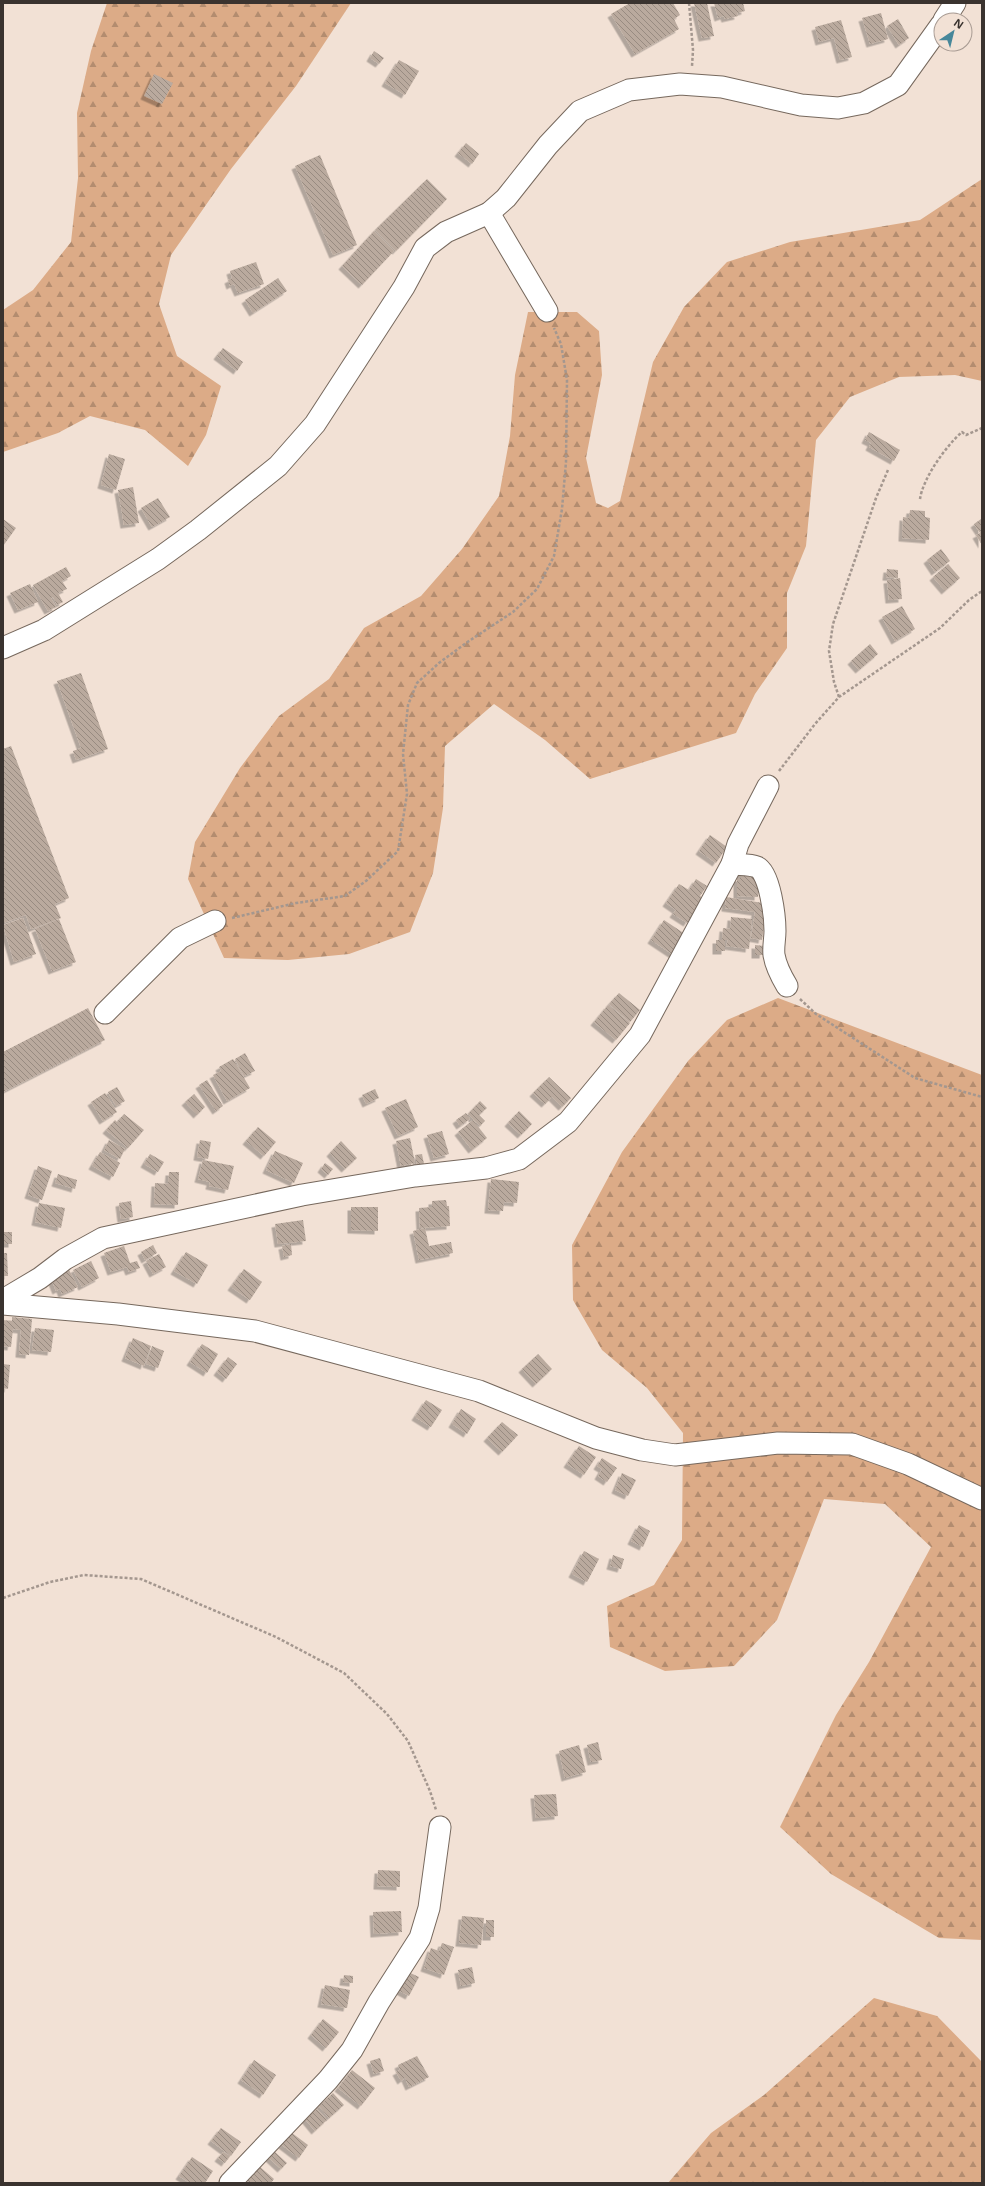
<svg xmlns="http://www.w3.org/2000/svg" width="985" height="2186" font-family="'Open Sans',sans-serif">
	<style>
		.forest { fill: url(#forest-firs) }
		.building { fill: url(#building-back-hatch); filter: url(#shadow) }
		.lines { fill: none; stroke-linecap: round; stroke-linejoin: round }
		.street-casing { stroke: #76685d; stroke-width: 23 }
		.path { stroke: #a4978f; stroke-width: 2.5; stroke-dasharray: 3 2; stroke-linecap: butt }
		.street { stroke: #fff; stroke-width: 21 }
	</style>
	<defs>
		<pattern id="forest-firs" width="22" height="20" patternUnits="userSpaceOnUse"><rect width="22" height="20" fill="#dcab87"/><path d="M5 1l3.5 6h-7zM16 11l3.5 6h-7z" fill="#b38c6f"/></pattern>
		<pattern id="building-back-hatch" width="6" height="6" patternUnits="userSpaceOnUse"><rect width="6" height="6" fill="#baaa9e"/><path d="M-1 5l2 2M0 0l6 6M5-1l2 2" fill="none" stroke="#988b81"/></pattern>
		<filter id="shadow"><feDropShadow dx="-3.5" dy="3.5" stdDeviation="0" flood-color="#0004"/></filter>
	</defs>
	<rect width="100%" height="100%" fill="#f2e1d5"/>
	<g class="forest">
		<polygon points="107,3 351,3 296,86 231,169 171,255 159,304 177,356 221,386 206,435 188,466 145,430 90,416 58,433 3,452 3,310 33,290 71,242 78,178 77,113 91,51"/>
		<polygon points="982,179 982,381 955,375 899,377 850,397 816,440 806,546 787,593 787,648 755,694 736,733 590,779 545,740 494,704 445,746 443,808 433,873 410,932 349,954 288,960 224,958 188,879 195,842 240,768 279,716 329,679 364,628 421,596 462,549 499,496 510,436 515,375 528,312 577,312 599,331 602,375 586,458 596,503 608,508 620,501 653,362 684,307 727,262 790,242 920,220"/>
		<polygon points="778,998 982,1075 982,1940 939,1938 831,1874 780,1827 836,1715 869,1662 931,1547 885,1504 824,1499 777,1620 734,1666 665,1671 610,1647 607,1606 654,1585 682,1540 683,1433 647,1388 602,1350 573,1300 572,1245 622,1152 688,1061 727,1020"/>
		<polygon points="874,1998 937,2016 982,2062 982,2183 668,2183 711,2133 764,2095"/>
	</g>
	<g class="building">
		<polygon points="630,3 673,3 680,15 674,19 679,29 635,54 611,14"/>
		<polygon points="694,3 707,3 714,36 702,38"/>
		<polygon points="714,3 743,3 745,11 737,13 738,16 725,19 724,16 718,18"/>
		<polygon points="881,13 888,39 870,44 862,18"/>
		<polygon points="898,19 909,38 899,45 887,26"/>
		<polygon points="841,20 852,57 840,60 834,38 819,42 815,27"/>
		<polygon points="374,51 384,58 379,64 370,58"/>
		<polygon points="399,60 419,71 405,95 385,83"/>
		<polygon points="154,74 173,83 162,104 144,96"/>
		<polygon points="466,143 479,154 472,164 458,153"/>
		<polygon points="320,155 357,245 333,255 295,166"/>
		<polygon points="427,179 447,199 396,251 375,230"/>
		<polygon points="374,231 394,251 362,285 342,266"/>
		<polygon points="256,262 264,284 238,293 234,284 230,286 228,280 232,278 230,271"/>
		<polygon points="278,278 287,291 253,313 245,300"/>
		<polygon points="223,348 243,362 237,371 217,356"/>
		<polygon points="869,432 900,450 894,461 869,447 871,443 865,440"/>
		<polygon points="109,454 125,459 116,490 101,485"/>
		<polygon points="133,487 139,523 124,525 118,490"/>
		<polygon points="158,498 170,517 152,527 141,508"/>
		<polygon points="910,510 925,511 925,517 930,518 929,540 902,538 903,517 909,518"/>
		<polygon points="3,519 16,528 3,546"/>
		<polygon points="981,519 982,520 982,545 976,535 980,533 974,524"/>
		<polygon points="941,549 950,561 935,572 927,560"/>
		<polygon points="948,564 960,578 945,591 933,577"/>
		<polygon points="66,567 71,576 62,581 67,589 58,593 63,602 57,605 53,597 51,598 56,607 48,611 33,585"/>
		<polygon points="887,569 898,570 898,578 886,577"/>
		<polygon points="900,578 902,599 889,600 887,580"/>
		<polygon points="30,584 38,602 18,610 10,593"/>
		<polygon points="902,606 915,629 895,641 882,617"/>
		<polygon points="870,644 878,654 859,670 851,661"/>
		<polygon points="81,673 108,749 76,760 73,751 81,748 57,681"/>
		<polygon points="11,746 69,898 55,904 61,918 31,929 26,915 3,923 3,749"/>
		<polygon points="710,835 727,847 716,863 699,851"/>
		<polygon points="741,871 759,872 758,897 737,896 737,878 741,878"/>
		<polygon points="696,879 707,886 700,896 704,899 687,923 673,914 676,910 666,903 679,884 689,890"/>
		<polygon points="726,897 769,904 772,927 764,926 762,940 751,938 755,912 725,908"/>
		<polygon points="731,917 752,919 749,949 726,946 728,940 722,940 723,928 730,929"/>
		<polygon points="23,918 36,954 14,962 3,925"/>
		<polygon points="59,919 76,962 52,971 35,929"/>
		<polygon points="664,920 688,936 675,956 651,940"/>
		<rect x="716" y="940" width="9" height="11"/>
		<polygon points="755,945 764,946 763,955 755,955"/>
		<polygon points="619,993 640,1010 630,1022 609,1004"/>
		<polygon points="608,1005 630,1023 616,1040 594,1022"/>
		<polygon points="88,1008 105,1040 3,1092 3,1052"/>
		<polygon points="245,1053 255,1071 244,1076 235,1059"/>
		<polygon points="233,1059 250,1088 227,1101 213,1075 221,1071 219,1067"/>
		<polygon points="549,1077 571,1098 562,1107 552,1097 545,1104 533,1093"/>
		<polygon points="207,1080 223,1106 216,1111 199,1085"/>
		<polygon points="117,1087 125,1101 116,1106 108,1092"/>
		<polygon points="375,1089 379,1098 366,1104 362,1095"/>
		<polygon points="105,1093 117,1112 103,1121 91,1102"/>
		<polygon points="194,1094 205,1107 197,1115 185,1102"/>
		<polygon points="406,1099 418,1127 398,1136 385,1108"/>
		<polygon points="480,1101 487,1108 479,1115 485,1121 480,1126 468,1114"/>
		<polygon points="519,1111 532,1124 521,1135 508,1123"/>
		<polygon points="466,1113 470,1119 460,1126 456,1120"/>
		<polygon points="124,1114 144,1130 128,1148 106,1130 115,1120 117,1122"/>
		<polygon points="473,1120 487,1138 472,1150 458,1132"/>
		<polygon points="258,1127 276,1142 264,1156 246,1141"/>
		<polygon points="442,1131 449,1154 434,1158 427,1135"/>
		<polygon points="410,1138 415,1163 401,1166 396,1141"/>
		<polygon points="109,1140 125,1149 120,1159 104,1150"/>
		<polygon points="200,1140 211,1142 208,1159 197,1157"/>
		<polygon points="341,1141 357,1158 345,1169 330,1153"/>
		<polygon points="275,1151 303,1163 294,1183 266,1170"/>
		<polygon points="100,1152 120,1163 113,1177 92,1166"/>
		<polygon points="150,1154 164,1162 158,1172 144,1164"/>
		<polygon points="422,1154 424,1164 417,1165 415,1155"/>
		<polygon points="203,1160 234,1166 228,1190 209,1186 210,1182 198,1179"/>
		<polygon points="325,1163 333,1169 328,1175 321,1169"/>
		<polygon points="38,1166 52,1171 42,1200 28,1195"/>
		<polygon points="169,1172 179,1172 178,1205 154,1204 155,1183 168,1184"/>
		<polygon points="58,1174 77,1180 75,1189 55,1183"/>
		<polygon points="491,1179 519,1182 517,1203 504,1202 503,1211 488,1210"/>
		<polygon points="446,1200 447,1206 449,1206 450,1226 420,1228 419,1208 432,1207 432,1201"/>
		<polygon points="131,1201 133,1217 121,1219 119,1203"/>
		<polygon points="39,1203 65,1208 61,1228 35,1222"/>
		<polygon points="351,1207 378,1207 378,1231 351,1230"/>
		<polygon points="303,1220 306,1241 278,1244 275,1224"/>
		<polygon points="425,1228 429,1246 451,1242 453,1253 419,1260 413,1231"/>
		<rect x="3" y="1232" width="9" height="12"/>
		<polygon points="291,1244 292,1255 284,1257 282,1246"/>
		<polygon points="153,1245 157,1253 145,1260 141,1252"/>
		<polygon points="124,1246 130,1263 137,1261 140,1268 129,1272 127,1267 111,1272 104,1253"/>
		<polygon points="186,1252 208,1265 197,1284 174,1271"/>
		<polygon points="3,1253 7,1253 8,1276 3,1276"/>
		<polygon points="159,1254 166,1267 153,1274 146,1261"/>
		<polygon points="91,1261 99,1278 82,1287 73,1270"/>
		<polygon points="68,1268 78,1287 62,1294 60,1289 56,1291 52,1281"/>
		<polygon points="244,1269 262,1282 250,1300 231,1287"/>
		<polygon points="12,1317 32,1319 29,1355 19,1354 21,1330 13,1329 11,1347 3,1346 3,1320 12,1321"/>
		<polygon points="35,1328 54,1330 51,1352 32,1350"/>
		<polygon points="133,1338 151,1346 144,1366 125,1358"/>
		<polygon points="202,1344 218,1354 207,1373 190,1362"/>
		<polygon points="152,1346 164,1351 158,1368 146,1364"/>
		<polygon points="538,1354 552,1369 536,1384 522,1369"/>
		<polygon points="228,1357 237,1364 226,1379 217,1372"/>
		<polygon points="3,1364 10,1365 8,1389 3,1388"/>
		<polygon points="426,1400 442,1410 431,1427 415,1417"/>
		<polygon points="461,1409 476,1419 467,1434 452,1424"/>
		<polygon points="502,1422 518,1435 502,1452 487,1438"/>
		<polygon points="579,1446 596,1457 584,1475 567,1464"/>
		<polygon points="602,1458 617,1468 607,1482 598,1476 602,1469 597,1466"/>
		<polygon points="622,1473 636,1480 628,1496 615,1490"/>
		<polygon points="639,1525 650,1531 643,1547 631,1541"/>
		<polygon points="584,1551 599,1559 587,1582 572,1574"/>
		<polygon points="613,1555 624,1559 621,1569 610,1566"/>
		<polygon points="598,1742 602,1760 591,1762 587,1745"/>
		<polygon points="579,1745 586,1772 565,1778 559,1751"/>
		<polygon points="556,1794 558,1816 536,1818 534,1795"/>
		<polygon points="378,1870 400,1871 400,1887 377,1886"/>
		<polygon points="401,1911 402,1932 374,1934 373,1912"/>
		<polygon points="462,1916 484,1918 481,1945 459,1943"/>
		<rect x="486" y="1920" width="8" height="17"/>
		<polygon points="442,1943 454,1947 444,1975 424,1968 431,1948 439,1951"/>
		<polygon points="472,1967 475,1983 461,1986 458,1970"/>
		<polygon points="406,1971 419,1977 409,1996 396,1989"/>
		<polygon points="344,1975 353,1976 353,1983 343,1982"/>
		<polygon points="325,1985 350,1990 347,2008 321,2004"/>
		<polygon points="323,2019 339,2032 326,2048 311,2035"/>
		<polygon points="417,2056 429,2077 409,2087 405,2078 401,2081 396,2072 400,2070 398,2065"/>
		<polygon points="380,2058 384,2071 374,2074 370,2061"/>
		<polygon points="254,2060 276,2075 263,2095 241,2080"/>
		<polygon points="352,2070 375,2088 361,2106 338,2088"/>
		<polygon points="333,2093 344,2105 329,2118 319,2106"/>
		<polygon points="317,2109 327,2120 315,2131 305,2119"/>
		<polygon points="221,2128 241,2142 231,2156 211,2141"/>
		<polygon points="292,2133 308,2145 299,2158 282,2145"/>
		<polygon points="274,2151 287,2163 281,2169 268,2157"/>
		<polygon points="223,2152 230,2156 225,2163 218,2158"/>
		<polygon points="192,2157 213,2171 205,2183 190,2183 179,2176"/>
		<polygon points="259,2166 274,2179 271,2183 250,2183 246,2180"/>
	</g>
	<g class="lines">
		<defs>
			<g id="street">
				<polyline points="944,20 955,3"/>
				<polyline points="489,213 547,311"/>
				<polyline points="3,648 44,630 158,559 198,530 278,466 315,424 404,287 425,248 446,232 489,213 506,198 548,145 580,111 629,90 680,84 722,87 801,105 838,108 864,103 898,85 941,25"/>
				<path d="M 732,864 C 740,865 749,864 757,867 C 770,873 775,917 775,931 C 775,939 773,947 774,955 C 776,967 781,976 787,986"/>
				<polyline points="105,1013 180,938 215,921"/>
				<polyline points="3,1300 40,1278 65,1259 103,1238 302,1195 415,1176 486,1168 519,1159 568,1122 640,1035 732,864 738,844 768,786"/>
				<polyline points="3,1304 118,1314 255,1331 479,1391 596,1438 642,1450 675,1455 778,1443 852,1444 908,1464 982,1499"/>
				<polyline points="230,2183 328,2080 352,2050 379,2002 420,1938 429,1908 440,1827"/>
			</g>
		</defs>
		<use href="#street" class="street-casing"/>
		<g class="path">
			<polyline points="689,3 693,50 692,66"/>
			<path d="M 920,499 C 923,478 946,446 962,432 L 966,435 L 982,428"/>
			<polyline points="839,697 834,682 829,651 833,624 876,498 888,470"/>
			<polyline points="779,771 815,724 839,697 940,628 969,600 982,591"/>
			<polyline points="232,918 296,903 345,896 366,881 398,851 407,794 403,754 408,705 417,683 439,663 466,643 513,612 537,589 554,556 562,509 566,462 567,380 561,344 554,328"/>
			<polyline points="800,999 816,1014 915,1078 982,1097"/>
			<polyline points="3,1598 50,1582 84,1575 141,1579 276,1637 344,1673 387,1714 408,1741 430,1791 436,1810"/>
		</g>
		<use href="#street" class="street"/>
	</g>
	<rect width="985" height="2186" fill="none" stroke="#3a332f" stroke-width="8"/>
	<g transform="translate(953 32) rotate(35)"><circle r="19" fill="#f2e1d5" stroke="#a89b93"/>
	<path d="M0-3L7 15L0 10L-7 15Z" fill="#47879a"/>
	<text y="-6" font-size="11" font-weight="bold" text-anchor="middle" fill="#3a332f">N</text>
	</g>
</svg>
